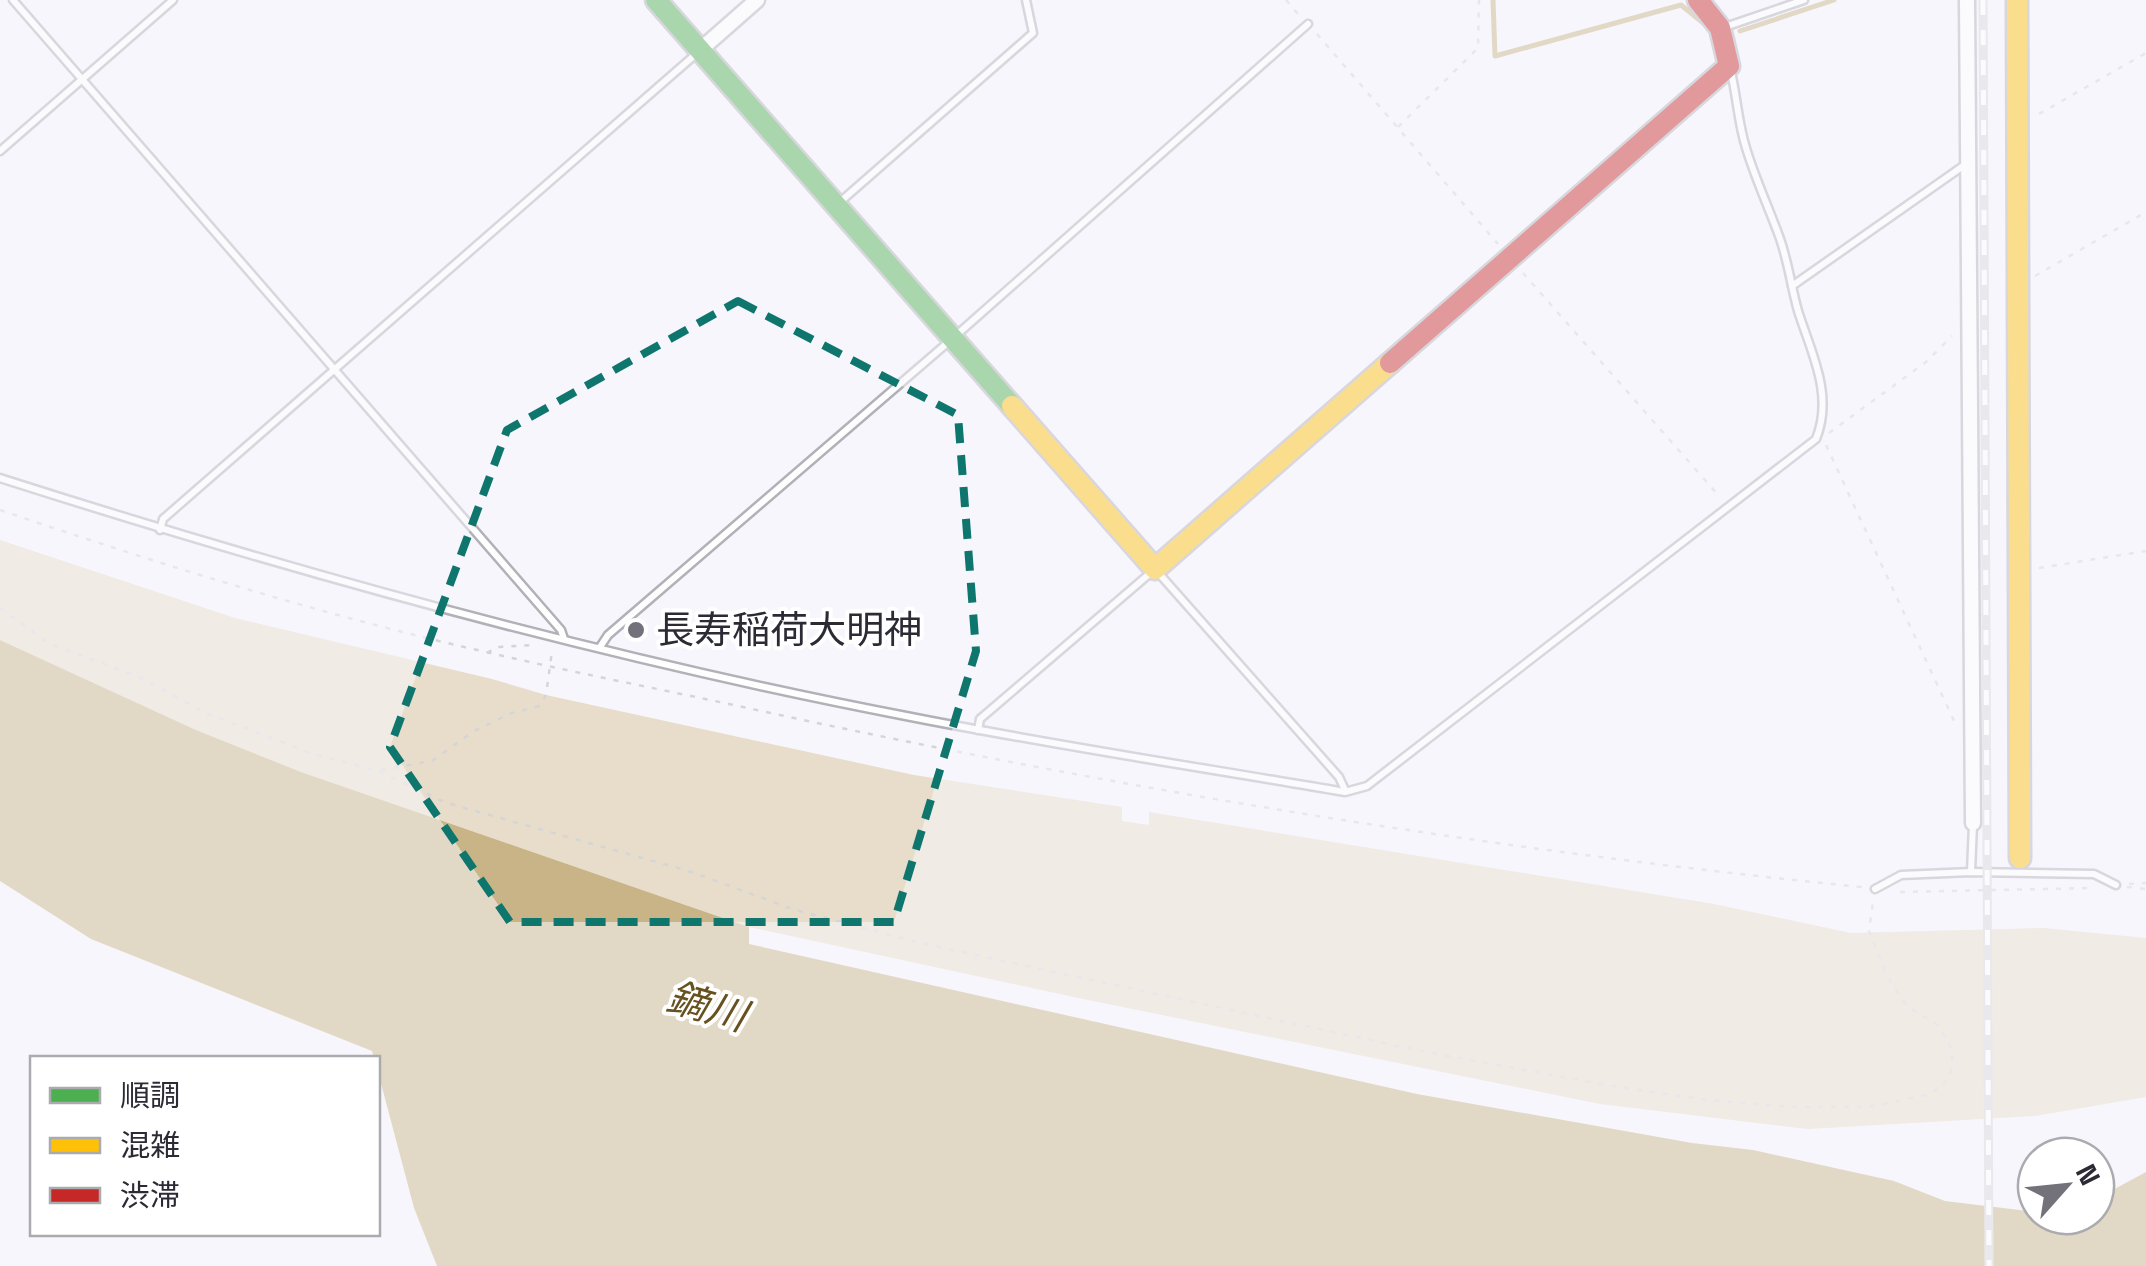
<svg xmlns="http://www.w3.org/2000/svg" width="2146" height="1266" font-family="'Space Grotesk','Noto Sans JP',sans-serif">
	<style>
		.green { fill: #e7ddca }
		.water { fill: #c8b486 }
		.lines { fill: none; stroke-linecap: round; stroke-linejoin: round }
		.stream { stroke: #c8b486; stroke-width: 5 }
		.lane-casing { stroke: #b2b1b8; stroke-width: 11 }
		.street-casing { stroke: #b2b1b8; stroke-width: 19 }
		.fast-casing { stroke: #b2b1b8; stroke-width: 25 }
		.slow-casing { stroke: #b2b1b8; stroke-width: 25 }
		.jam-casing { stroke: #b2b1b8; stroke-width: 25 }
		.path { stroke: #d5d5d8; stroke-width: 2.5; stroke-dasharray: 5 8; stroke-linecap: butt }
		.lane { stroke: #fefeff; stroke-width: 6 }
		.street { stroke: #fefeff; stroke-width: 14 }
		.fast { stroke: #4caf50; stroke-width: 20 }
		.slow { stroke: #ffc107; stroke-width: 20 }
		.jam { stroke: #c62828; stroke-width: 20 }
		.rail-casing { stroke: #d8d7d9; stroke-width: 9 }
		.rail { stroke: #fff; stroke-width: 5; stroke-dasharray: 15; stroke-linecap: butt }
		.marked { fill: none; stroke: #0f766e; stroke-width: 8; stroke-dasharray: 20 12; stroke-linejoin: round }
		.poi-dot { fill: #73717a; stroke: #fff; stroke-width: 4 }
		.labels { text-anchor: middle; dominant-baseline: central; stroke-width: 8; stroke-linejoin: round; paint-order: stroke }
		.poi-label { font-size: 38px; fill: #2c2a34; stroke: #fff; text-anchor: start }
		.water-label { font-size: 40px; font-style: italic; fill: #66511f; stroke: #fff }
	</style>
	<rect width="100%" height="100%" fill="#f7f6fc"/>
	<polygon class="green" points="0,540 235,618 492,679 546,695 914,775 1122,807 1122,821 1149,825 1149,812 1714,904 1851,933 2044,928 2146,938 2146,1097 2035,1116 1808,1129 1600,1104 1083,999 749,927 301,772 196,730 0,640"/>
	<polygon class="water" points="0,640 196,730 301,772 749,927 749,944 1417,1094 1692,1143 1753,1150 1894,1181 1945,1201 2036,1212 2036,1216 2096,1216 2096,1199 2146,1172 2146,1266 437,1266 414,1208 378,1072 378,1058 374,1058 372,1051 91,939 0,881"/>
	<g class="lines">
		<g class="stream">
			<polyline points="1493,0 1495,56 1681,5 1708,27"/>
			<polyline points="1740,31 1834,0"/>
		</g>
		<defs>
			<g id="lane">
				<polyline points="13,0 561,630 564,639"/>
				<polyline points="1722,28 1804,0"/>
				<polyline points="0,151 173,0"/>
				<polyline points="840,202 1033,33 1026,0"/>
				<polyline points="1792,286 1966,164"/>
				<path d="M 0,478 C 297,573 599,657 906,716 C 1052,745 1199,767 1345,792 L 1367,786 L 1816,439 C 1834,395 1811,352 1798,311 C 1791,286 1788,260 1779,236 C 1768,206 1755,178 1746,148 C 1738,123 1737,97 1731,72"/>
				<polyline points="160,530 163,519 696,54"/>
				<polyline points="600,647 608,635 952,339 1308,24"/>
				<polyline points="978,730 980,719 1155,569 1339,777 1345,790"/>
				<polyline points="1971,872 1973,824"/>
				<polyline points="1875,889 1901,875 1971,872 2094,874 2116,885"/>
			</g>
			<g id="street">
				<polyline points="1967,0 1973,823"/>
				<polyline points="699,51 757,0"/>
			</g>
			<polyline id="fast" points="656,0 1012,406"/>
			<g id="slow">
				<polyline points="2017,0 2020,858"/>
				<polyline points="1012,406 1155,569 1390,363"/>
			</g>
			<polyline id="jam" points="1390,363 1729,66 1720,28 1698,0"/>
		</defs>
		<use href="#lane" class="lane-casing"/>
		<use href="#street" class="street-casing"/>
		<use href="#fast" class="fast-casing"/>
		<use href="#slow" class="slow-casing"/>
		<use href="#jam" class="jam-casing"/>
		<g class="path">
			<polyline points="1286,0 1298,14"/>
			<polyline points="1317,34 1498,244"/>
			<polyline points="2039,114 2146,53"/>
			<polyline points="1398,127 1478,48 1479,0"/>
			<polyline points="1523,273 1719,496"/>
			<polyline points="2035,276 2146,212"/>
			<polyline points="1829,433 1926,362 1952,336"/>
			<polyline points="1826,445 1955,723"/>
			<path d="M 0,510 C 159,564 322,615 486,652 C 567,671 649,687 729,704 C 1103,786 1481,849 1862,887"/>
			<polyline points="2039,568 2146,551"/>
			<polyline points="0,608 48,643 139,677 206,713 313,754 378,771 447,803 692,872 792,909 925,944 1421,1051 1612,1086 1708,1100 1791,1107 1868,1107 1930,1094 1948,1080 1953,1064 1951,1048 1939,1026 1907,1006 1888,978 1869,931 1873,902"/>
			<polyline points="487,653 497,647 532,645"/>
			<polyline points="381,770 432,761 474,731 512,713 540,706 546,695 552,651"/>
			<polyline points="2129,884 2146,883"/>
			<polyline points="2127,887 2146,889"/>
			<polyline points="1900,892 2091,888"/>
		</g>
		<use href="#lane" class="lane"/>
		<use href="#street" class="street"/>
		<use href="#fast" class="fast"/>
		<use href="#slow" class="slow"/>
		<use href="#jam" class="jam"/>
		<defs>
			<polyline id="rail" points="1983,0 1989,1266"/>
		</defs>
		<use href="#rail" class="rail-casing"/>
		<use href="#rail" class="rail"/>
	</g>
	<path d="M0 0H2146V1266H0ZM 738,301 L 958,415 L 976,651 L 894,922 L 510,922 L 390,747 L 507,430 Z" fill="#f7f6fc" fill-opacity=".55" fill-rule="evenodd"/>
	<path class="marked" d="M 738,301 L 958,415 L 976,651 L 894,922 L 510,922 L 390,747 L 507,430 Z"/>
	<circle class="poi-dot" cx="636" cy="630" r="10"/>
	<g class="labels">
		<g class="poi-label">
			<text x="656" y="630">長寿稲荷大明神</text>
		</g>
		<g class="water-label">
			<text transform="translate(707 1007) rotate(16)">鏑川</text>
		</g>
	</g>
	<rect x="30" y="1056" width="350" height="180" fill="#ffffff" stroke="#abaaae" stroke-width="2.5"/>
	<rect x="50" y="1088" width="50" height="15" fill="#4caf50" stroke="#abaaae" stroke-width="2.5"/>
	<text x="120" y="1106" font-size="30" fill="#2c2a34">順調</text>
	<rect x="50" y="1138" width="50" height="15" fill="#ffc107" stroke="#abaaae" stroke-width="2.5"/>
	<text x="120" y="1156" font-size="30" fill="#2c2a34">混雑</text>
	<rect x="50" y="1188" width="50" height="15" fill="#c62828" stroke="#abaaae" stroke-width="2.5"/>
	<text x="120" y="1206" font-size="30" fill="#2c2a34">渋滞</text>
	<g transform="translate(2066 1186) rotate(63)"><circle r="48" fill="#ffffff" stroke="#abaaae" stroke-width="2.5"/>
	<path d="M0-8L18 38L0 25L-18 38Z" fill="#73717a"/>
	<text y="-15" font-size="28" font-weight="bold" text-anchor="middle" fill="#2c2a34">N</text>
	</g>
</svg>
